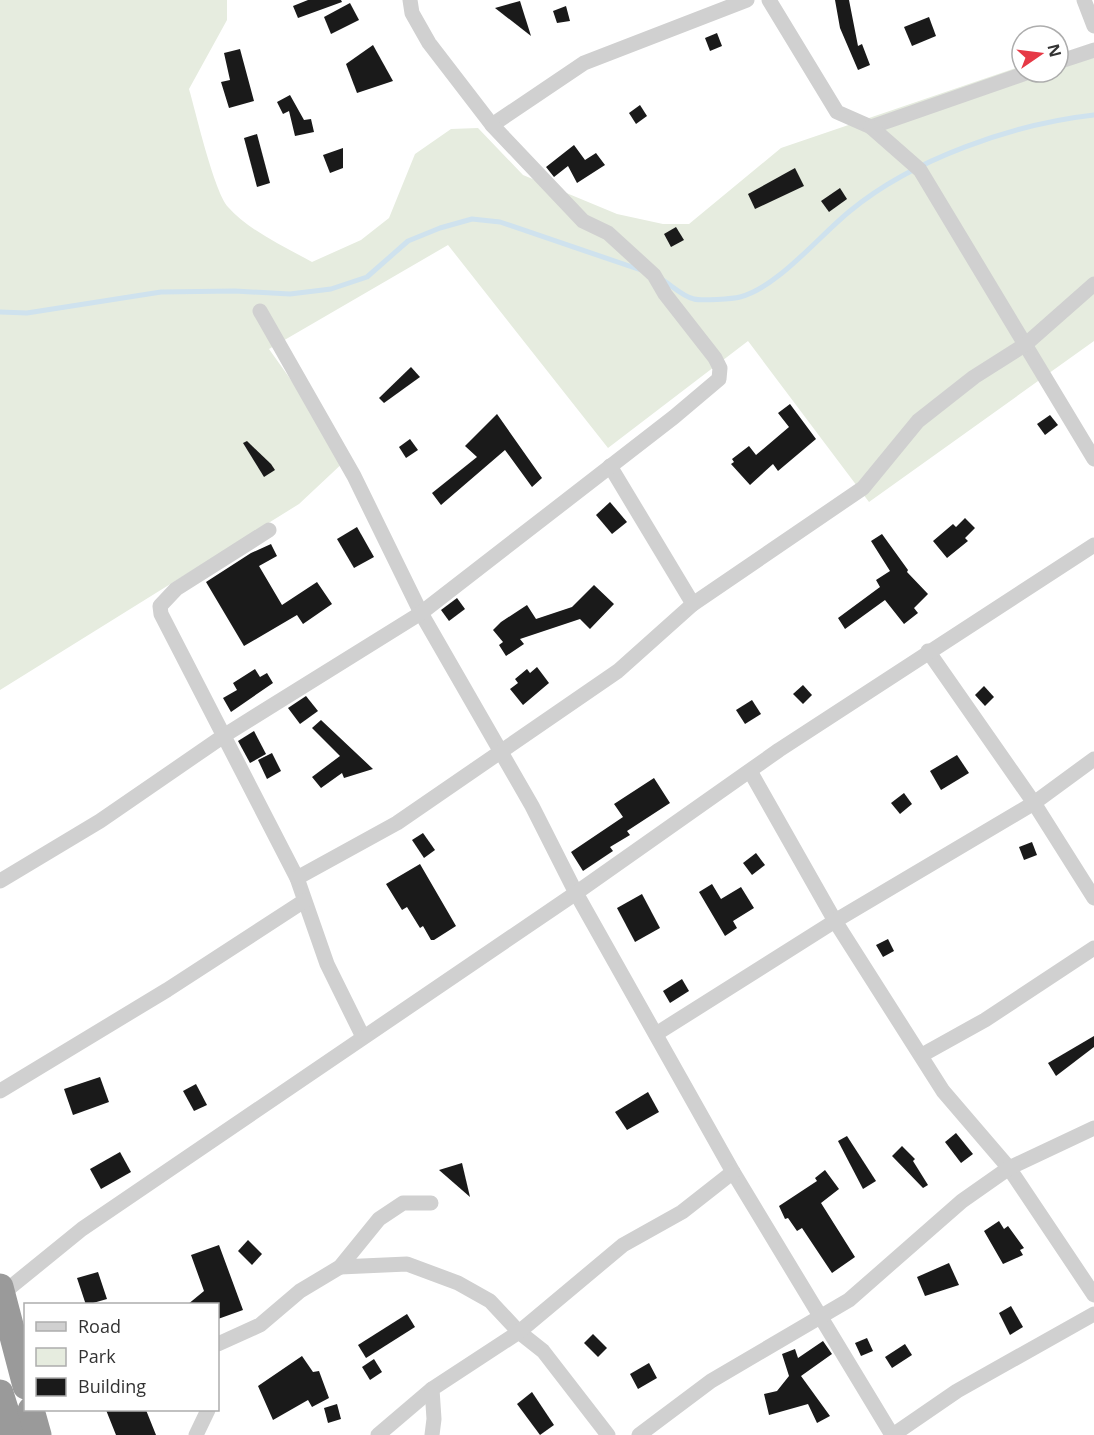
<svg xmlns="http://www.w3.org/2000/svg" width="1094" height="1435" font-family="'Open Sans',sans-serif">
	<style>
		.green { fill: #e6ecdf }
		.lines { fill: none; stroke-linecap: round; stroke-linejoin: round }
		.stream { stroke: #cfe2ee; stroke-width: 5 }
		.building { fill: #1a1a1a }
		.street { stroke: #d0d0d0; stroke-width: 15 }
		.highway { stroke: #9a9a9a; stroke-width: 27 }
	</style>
	<rect width="100%" height="100%" fill="#fff"/>
	<path class="green" d="M 0,0 L 227,0 L 227,20 L 189,89 C 196,113 214,191 228,207 C 248,230 285,247 312,262 L 361,240 L 389,218 L 415,154 L 451,129 L 478,128 L 523,175 L 617,214 L 663,224 L 689,224 L 781,148 L 1022,66 L 1022,72 L 1058,72 L 1058,54 L 1094,45 L 1094,341 L 869,502 L 748,341 L 608,448 L 448,245 L 269,349 L 347,459 L 299,504 L 0,690 Z"/>
	<g class="lines">
		<g class="stream">
			<path d="M 663,280 C 672,286 684,297 694,299 C 701,301 733,299 740,297 C 778,287 819,236 850,211 C 913,159 1013,124 1094,115"/>
			<polyline points="0,312 27,313 161,292 235,291 290,294 331,289 367,277 408,241 440,228 472,219 500,222 641,270"/>
		</g>
	</g>
	<g class="building">
		<polygon points="308,0 341,0 342,2 298,18 293,6"/>
		<polygon points="835,0 849,0 858,46 862,44 870,65 858,70 840,28"/>
		<polygon points="520,1 531,36 495,8"/>
		<polygon points="350,3 359,20 331,34 324,17"/>
		<polygon points="566,6 570,21 557,23 553,11"/>
		<polygon points="929,17 936,36 912,46 904,27"/>
		<polygon points="717,33 722,46 710,51 705,38"/>
		<polygon points="373,45 393,81 357,93 346,64"/>
		<polygon points="240,49 254,101 229,108 221,82 230,80 224,53"/>
		<polygon points="290,95 304,120 311,119 314,132 295,136 289,111 283,114 277,102"/>
		<polygon points="640,105 647,116 636,124 629,113"/>
		<polygon points="257,134 270,183 257,187 244,138"/>
		<polygon points="574,145 585,160 596,153 605,165 577,183 568,166 554,177 546,167"/>
		<polygon points="343,148 343,168 330,173 323,155"/>
		<polygon points="795,168 804,186 755,209 748,194"/>
		<polygon points="840,188 847,199 829,212 821,201"/>
		<polygon points="676,227 684,240 671,247 664,234"/>
		<polygon points="411,367 420,377 384,403 379,398"/>
		<polygon points="790,404 816,439 778,471 773,464 750,485 731,464 734,462 732,459 749,446 756,455 789,427 778,413"/>
		<polygon points="497,414 542,478 532,487 505,450 441,505 432,493 477,457 465,446"/>
		<polygon points="1050,415 1058,425 1045,435 1037,424"/>
		<polygon points="410,439 418,450 406,458 399,447"/>
		<polygon points="247,441 271,464 275,470 264,477 243,443"/>
		<polygon points="610,502 627,522 612,534 596,515"/>
		<polygon points="965,518 975,528 965,538 968,541 947,558 933,541 953,524 956,527"/>
		<polygon points="357,527 374,557 354,568 337,539"/>
		<polygon points="882,534 908,570 907,572 928,594 914,608 918,613 904,624 885,600 845,629 838,618 880,587 876,580 890,571 871,541"/>
		<polygon points="271,544 277,556 259,566 282,605 317,582 332,604 303,624 297,615 244,646 206,582 251,553"/>
		<polygon points="594,585 614,604 590,629 580,619 520,639 524,644 506,656 499,645 503,642 493,630 501,622 527,605 536,619 572,607"/>
		<polygon points="457,598 465,609 449,621 441,610"/>
		<polygon points="537,667 549,683 523,705 510,689 518,683 515,679 527,669 530,673"/>
		<polygon points="255,669 260,677 267,673 273,683 231,712 223,698 237,690 233,683"/>
		<polygon points="803,685 812,695 803,704 793,694"/>
		<polygon points="984,686 994,697 985,706 975,695"/>
		<polygon points="306,696 318,711 300,724 288,708"/>
		<polygon points="752,700 761,714 745,724 736,710"/>
		<polygon points="321,720 373,769 344,778 342,773 321,788 312,777 340,756 312,728"/>
		<polygon points="254,731 266,754 250,763 238,741"/>
		<polygon points="272,753 281,771 267,779 258,760"/>
		<polygon points="957,755 969,773 941,790 930,771"/>
		<polygon points="654,778 670,803 627,831 630,835 610,847 613,851 583,871 571,852 623,817 614,804"/>
		<polygon points="904,793 912,804 900,814 891,803"/>
		<polygon points="423,833 435,850 424,858 412,840"/>
		<polygon points="1032,842 1037,855 1024,860 1019,847"/>
		<polygon points="756,853 765,865 752,875 743,863"/>
		<polygon points="420,864 456,926 434,940 431,940 423,926 420,928 407,907 402,910 386,884"/>
		<polygon points="712,884 721,899 741,887 754,908 733,921 737,928 725,936 699,892"/>
		<polygon points="642,894 660,928 635,942 617,908"/>
		<polygon points="888,939 894,951 883,957 876,945"/>
		<polygon points="682,979 689,991 670,1003 663,991"/>
		<polygon points="1094,1036 1094,1047 1056,1076 1048,1063"/>
		<polygon points="100,1077 109,1102 73,1115 64,1089"/>
		<polygon points="196,1084 207,1105 194,1111 183,1091"/>
		<polygon points="648,1092 659,1112 627,1130 615,1112"/>
		<polygon points="956,1133 973,1154 961,1163 945,1142"/>
		<polygon points="847,1136 876,1181 863,1189 838,1141"/>
		<polygon points="902,1146 915,1159 913,1161 928,1185 923,1188 892,1156"/>
		<polygon points="120,1152 131,1172 101,1189 90,1169"/>
		<polygon points="462,1163 470,1197 439,1170"/>
		<polygon points="825,1170 839,1189 821,1203 855,1257 832,1273 802,1228 797,1231 788,1218 785,1219 779,1206 817,1181 815,1178"/>
		<polygon points="999,1221 1004,1229 1008,1226 1024,1248 1020,1250 1023,1255 1003,1264 984,1231"/>
		<polygon points="248,1240 262,1254 252,1265 238,1251"/>
		<polygon points="219,1245 243,1310 218,1319 218,1305 187,1305 204,1291 191,1255"/>
		<polygon points="949,1263 959,1285 925,1296 917,1277"/>
		<polygon points="98,1272 107,1299 86,1305 77,1278"/>
		<polygon points="1011,1306 1023,1327 1010,1335 999,1313"/>
		<polygon points="407,1314 415,1327 366,1358 358,1345"/>
		<polygon points="593,1334 607,1348 598,1357 584,1343"/>
		<polygon points="867,1338 873,1351 861,1356 855,1343"/>
		<polygon points="823,1341 832,1354 801,1376 830,1416 817,1423 808,1404 769,1415 764,1394 777,1391 789,1376 782,1354 795,1349 798,1358"/>
		<polygon points="905,1344 912,1355 892,1368 885,1357"/>
		<polygon points="302,1356 313,1372 319,1371 329,1398 312,1407 308,1400 273,1420 258,1386"/>
		<polygon points="374,1359 382,1372 370,1380 362,1367"/>
		<polygon points="649,1363 657,1378 638,1389 630,1374"/>
		<polygon points="532,1392 554,1425 540,1435 517,1404"/>
		<polygon points="337,1404 341,1419 328,1423 324,1408"/>
		<polygon points="106,1410 146,1410 156,1435 116,1435"/>
	</g>
	<g class="lines">
		<g class="street">
			<polyline points="769,0 837,112 871,127 1029,72"/>
			<polyline points="1084,0 1094,26"/>
			<polyline points="1058,62 1094,50"/>
			<polyline points="492,125 584,63 747,0"/>
			<polyline points="871,127 920,170 1094,459"/>
			<polyline points="260,311 354,476 421,613 532,806 576,893 733,1172 892,1435"/>
			<polyline points="610,466 693,604"/>
			<polyline points="269,530 176,589 160,606 161,614 297,878 327,964 363,1037"/>
			<polyline points="928,651 1034,803 1094,898"/>
			<polyline points="750,771 835,921 943,1091 1009,1168 1094,1295"/>
			<polyline points="297,878 397,823 618,671 693,604 863,488 918,421 974,377 1026,344 1094,284"/>
			<polyline points="0,881 100,821 225,735 421,613 674,417 719,379 720,368 715,358 665,294 654,275 608,233 583,221 492,125 429,43 412,13 410,0"/>
			<polyline points="656,1034 835,921 1034,803 1094,759"/>
			<polyline points="922,1055 985,1020 1094,948"/>
			<polyline points="0,1091 167,990 304,901"/>
			<polyline points="340,1267 407,1264 458,1283 490,1301 519,1332 543,1351 608,1435"/>
			<polyline points="2,1294 82,1229 576,893 779,750 1094,545"/>
			<polyline points="218,1344 260,1325 300,1291 340,1267 379,1219 403,1203 431,1203"/>
			<polyline points="196,1435 208,1410"/>
			<polyline points="378,1435 432,1389"/>
			<polyline points="432,1435 434,1419 432,1389 519,1332 623,1245 682,1212 733,1172"/>
			<polyline points="639,1435 711,1381 849,1300 962,1201 1009,1168 1094,1128"/>
			<polyline points="893,1435 957,1391 1094,1314"/>
		</g>
		<g class="highway">
			<polyline points="0,1287 26,1386"/>
			<polyline points="0,1393 13,1435"/>
			<polyline points="31,1410 38,1435"/>
		</g>
	</g>
	<rect x="24" y="1303" width="195" height="108" fill="#ffffff" stroke="#adadad" stroke-width="1.5"/>
	<rect x="36" y="1322" width="30" height="9" fill="#d0d0d0" stroke="#adadad" stroke-width="1.5"/>
	<text x="78" y="1333" font-size="18" fill="#333333">Road</text>
	<rect x="36" y="1348" width="30" height="18" fill="#e6ecdf" stroke="#adadad" stroke-width="1.5"/>
	<text x="78" y="1363" font-size="18" fill="#333333">Park</text>
	<rect x="36" y="1378" width="30" height="18" fill="#1a1a1a" stroke="#adadad" stroke-width="1.5"/>
	<text x="78" y="1393" font-size="18" fill="#333333">Building</text>
	<g transform="translate(1040 54) rotate(76)"><circle r="28" fill="#ffffff" stroke="#adadad" stroke-width="1.5"/>
	<path d="M0-4.5L10 22L0 15L-10 22Z" fill="#e63946"/>
	<text y="-9" font-size="16" font-weight="bold" text-anchor="middle" fill="#333333">N</text>
	</g>
</svg>
